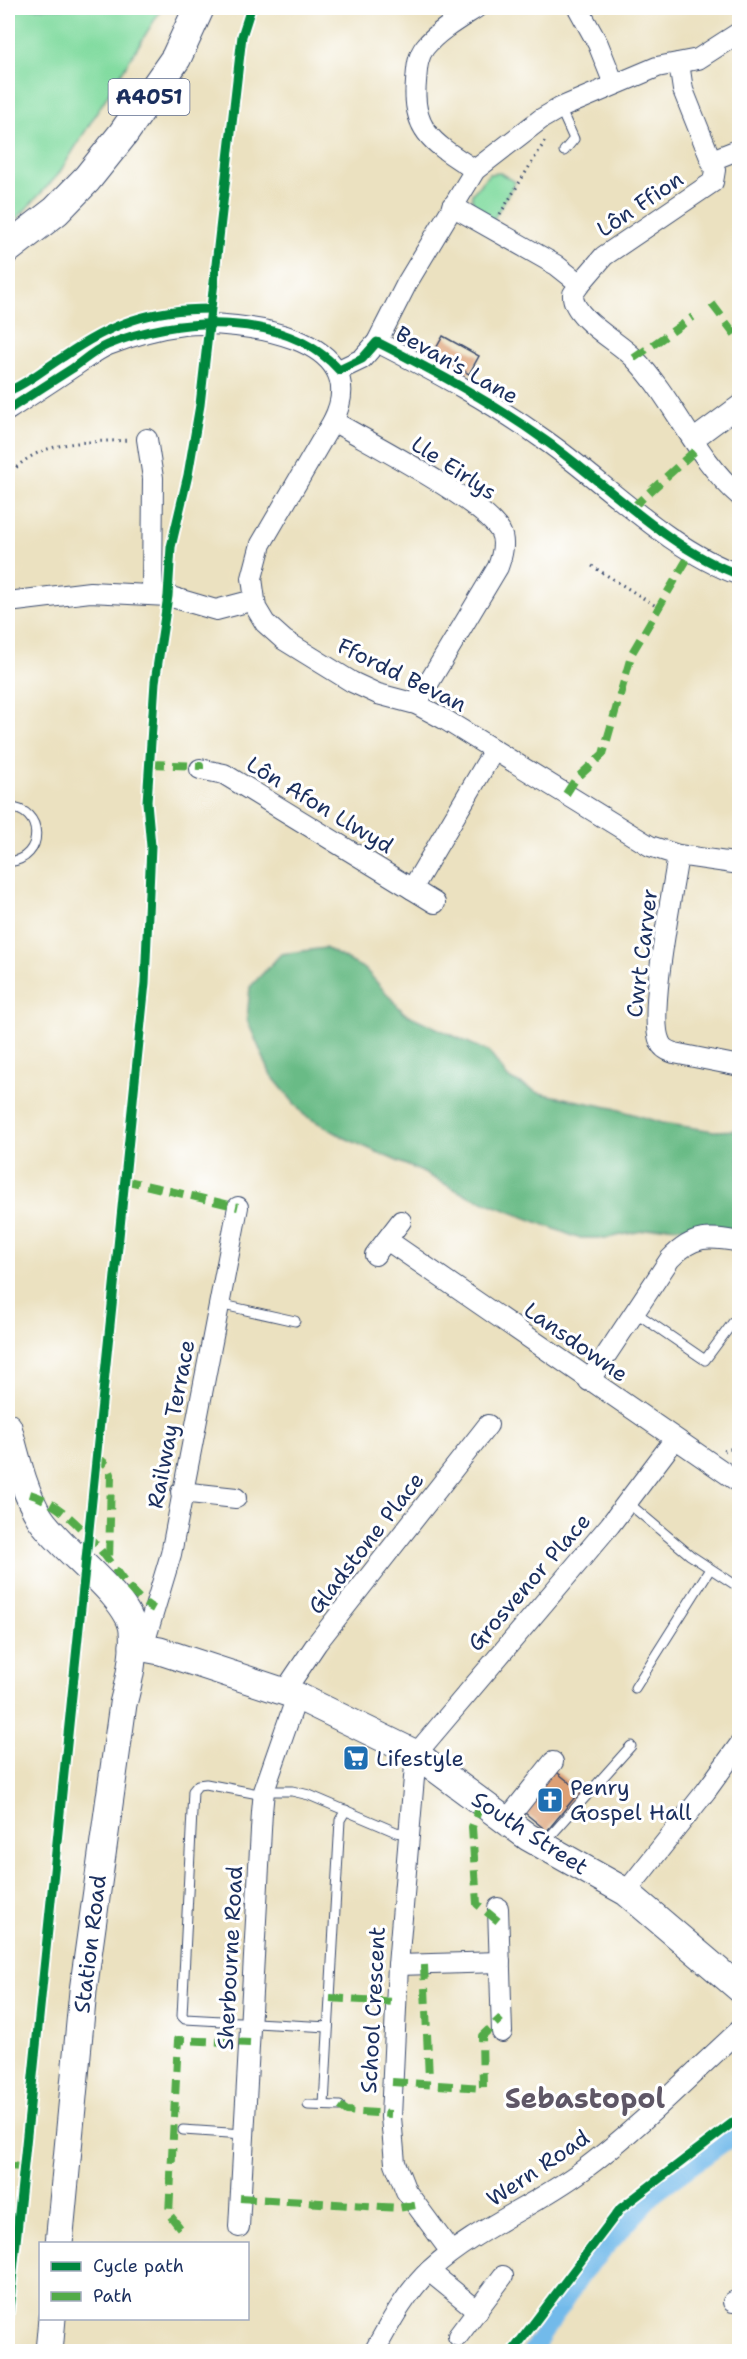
<svg xmlns="http://www.w3.org/2000/svg" width="747" height="2359" font-family="'Shantell Sans',sans-serif">
	<style>
		.green { fill: #82dba0; stroke: #4e857f; stroke-width: 1.5 }
		.forest { fill: #69bb86; stroke: #427572; stroke-width: 1.5 }
		.lines { fill: none; stroke-linecap: round; stroke-linejoin: round }
		.canal { stroke: #72baea; stroke-width: 18 }
		.building { fill: #dda074 }
		.lane-casing { stroke: #3a4a6d; stroke-width: 11 }
		.street-casing { stroke: #3a4a6d; stroke-width: 22 }
		.secondary-casing { stroke: #3a4a6d; stroke-width: 29 }
		.primary-casing { stroke: #3a4a6d; stroke-width: 32 }
		.path { stroke: #3a4a6d; stroke-width: 3; stroke-dasharray: 1.5 4.5; stroke-linecap: butt }
		.lane { stroke: #fff; stroke-width: 9 }
		.street { stroke: #fff; stroke-width: 20 }
		.secondary { stroke: #fff; stroke-width: 27 }
		.primary { stroke: #fff; stroke-width: 30 }
		.quiet { stroke: #52ab49; stroke-width: 8; stroke-dasharray: 15 8; stroke-linecap: butt }
		.cycleway-casing { stroke: #fff; stroke-width: 13 }
		.cycleway { stroke: #00873e; stroke-width: 9 }
		.labels { text-anchor: middle; dominant-baseline: central; stroke-width: 6; stroke-linejoin: round; paint-order: stroke }
		.shield { fill: #fff; stroke: #5f6d8e; stroke-width: 1.5 }
		.shield-label { font-size: 21px; font-weight: bold; fill: #1b2f5e }
		.street-label { font-size: 22px; fill: #1b2f5e; stroke: #fff }
		.poi-label { font-size: 22px; fill: #1b2f5e; stroke: #fff; text-anchor: start }
		.district-label { font-size: 28px; font-weight: bold; fill: #5f5766; stroke: #fff }
	</style>
	<rect width="100%" height="100%" fill="#fff"/>
	<filter id="ink" filterUnits="userSpaceOnUse"><feTurbulence type="fractalNoise" baseFrequency=".0167" numOctaves="2"/><feDisplacementMap in="SourceGraphic" scale="12" xChannelSelector="R" yChannelSelector="G"/><feConvolveMatrix kernelMatrix="1 2 1 2 8 2 1 2 1" color-interpolation-filters="sRGB"/></filter>
	<filter id="wash" filterUnits="userSpaceOnUse"><feTurbulence type="fractalNoise" baseFrequency=".008" numOctaves="4" result="noise"/><feDisplacementMap in="SourceGraphic" scale="24" xChannelSelector="R" yChannelSelector="G"/><feGaussianBlur stdDeviation="1.35" result="paint"/><feColorMatrix in="noise" values="0 0 0 0 0 0 0 0 0 0 0 0 0 0 0 0 0 1.4 0 .05"/><feComposite in="paint" operator="in"/></filter>
	<g filter="url(#wash)">
		<rect width="100%" height="100%" fill="#ebe1c0"/>
		<g class="green">
			<polygon points="8,8 162,8 58,175 8,228"/>
			<polygon points="500,173 515,182 492,222 473,210 472,194 489,174"/>
		</g>
		<polygon class="forest" points="325,948 365,969 404,1013 489,1052 508,1078 539,1093 613,1108 662,1123 714,1131 739,1130 739,1233 667,1226 607,1238 578,1238 462,1193 422,1172 345,1138 304,1115 271,1075 247,1020 250,987 281,954"/>
		<g class="lines">
			<polyline class="canal" points="531,2352 585,2270 658,2190 740,2131"/>
		</g>
		<g id="blocks">
			<g class="building">
				<polygon points="443,336 479,356 469,374 433,354"/>
				<polygon points="553,1769 580,1791 547,1831 520,1809"/>
			</g>
		</g>
	</g>
	<g filter="url(#ink)">
		<use href="#blocks" fill-opacity="0" stroke="#3a4a6d" stroke-width="1.5"/>
		<g class="lines">
			<defs>
				<g id="lane">
					<polyline points="560,108 574,139 564,151"/>
					<path d="M 8,808 C 44,807 46,859 8,862"/>
					<polyline points="219,1304 295,1321"/>
					<polyline points="635,1312 705,1360 734,1321"/>
					<polyline points="627,1502 690,1555 740,1588"/>
					<polyline points="635,1688 710,1569"/>
					<polyline points="264,1791 292,1791 309,1795 396,1832 408,1834"/>
					<polyline points="264,1795 206,1784 198,1785 193,1791 182,2016 185,2019 328,2027"/>
					<polyline points="545,1842 631,1746"/>
					<polyline points="308,2105 340,2106"/>
					<polyline points="324,2105 340,1820 346,1810"/>
					<polyline points="183,2130 244,2134"/>
				</g>
				<g id="street">
					<polyline points="578,8 598,44 614,84"/>
					<polyline points="712,160 740,149"/>
					<path d="M 475,170 C 437,145 411,133 416,82 C 417,70 417,57 425,47 C 438,31 459,19 476,8"/>
					<path d="M 452,206 L 556,265 L 580,284 L 573,294 C 571,317 619,342 634,358 C 674,399 696,459 740,496"/>
					<polyline points="580,284 604,256 713,182 715,170 683,90 679,63"/>
					<path d="M 377,342 C 436,372 492,402 546,441 C 607,484 669,550 740,575"/>
					<polyline points="339,370 362,359 377,342 407,283 475,170 541,119 560,108 657,67 698,59 740,32"/>
					<path d="M 8,410 C 29,396 51,382 73,367 C 84,360 96,350 108,345 C 131,336 158,328 183,325 C 239,320 376,336 333,421 L 261,544 L 252,578 L 256,608 L 265,623 L 284,640 L 352,682 L 378,694 L 416,704 L 444,719 L 650,846 L 678,855 L 740,864"/>
					<path d="M 333,421 C 370,443 480,499 500,531 C 506,542 502,556 498,567 L 416,704"/>
					<polyline points="147,439 153,478 152,595"/>
					<polyline points="694,439 740,405"/>
					<polyline points="8,602 90,592 168,596 216,610 254,600"/>
					<polyline points="200,769 224,774 435,903"/>
					<path d="M 678,855 C 673,891 647,1015 660,1042 C 662,1048 668,1051 674,1053 L 740,1066"/>
					<polyline points="412,889 494,750"/>
					<polyline points="387,1240 740,1483"/>
					<polyline points="375,1255 401,1221"/>
					<path d="M 589,1381 L 670,1259 C 693,1235 708,1236 740,1242"/>
					<polyline points="181,1492 236,1498"/>
					<polyline points="143,1647 171,1554 238,1207"/>
					<polyline points="284,1692 317,1643 488,1425"/>
					<polyline points="506,1821 553,1762"/>
					<polyline points="626,1892 706,1791 740,1744"/>
					<polyline points="498,1908 502,2032"/>
					<polyline points="398,1965 500,1962"/>
					<polyline points="239,2227 262,1812 264,1791 297,1696"/>
					<polyline points="451,2252 406,2191 395,2163 391,2117 398,1965 416,1754 610,1525 675,1439"/>
					<polyline points="429,2271 478,2311"/>
					<polyline points="733,2302 740,2299"/>
					<polyline points="458,2336 503,2276"/>
					<path d="M 374,2352 C 390,2323 406,2292 431,2269 C 475,2229 535,2206 583,2170 C 639,2128 688,2077 740,2030"/>
				</g>
				<g id="secondary">
					<path d="M 8,1427 C 16,1457 24,1492 40,1518 C 61,1550 130,1597 133,1631 C 135,1655 129,1681 123,1704 L 83,1991 L 59,2244"/>
					<polyline points="133,1646 160,1651 297,1696 416,1754 528,1837 626,1892 740,1989"/>
					<polyline points="49,2352 52,2318"/>
				</g>
				<polyline id="primary" points="8,248 56,211 87,179 123,134 176,58 199,8"/>
			</defs>
			<use href="#lane" class="lane-casing"/>
			<use href="#street" class="street-casing"/>
			<use href="#secondary" class="secondary-casing"/>
			<use href="#primary" class="primary-casing"/>
			<g class="path">
				<polyline points="500,214 547,138"/>
				<path d="M 8,476 C 40,438 85,443 130,440"/>
				<polyline points="592,566 659,608"/>
				<polyline points="724,1451 730,1449 740,1455"/>
			</g>
			<use href="#lane" class="lane"/>
			<use href="#street" class="street"/>
			<use href="#secondary" class="secondary"/>
			<use href="#primary" class="primary"/>
			<g class="quiet">
				<polyline points="712,304 740,341"/>
				<polyline points="634,358 693,317"/>
				<polyline points="632,508 699,447"/>
				<polyline points="150,764 200,766 200,769"/>
				<polyline points="566,794 575,780 603,754 632,653 692,551"/>
				<polyline points="124,1180 238,1207"/>
				<polyline points="8,1443 12,1442"/>
				<polyline points="95,1455 107,1465 111,1474 109,1563"/>
				<path d="M 30,1494 C 57,1502 80,1526 98,1547 C 116,1568 129,1595 154,1609"/>
				<polyline points="481,1803 472,1827 477,1904 498,1921"/>
				<polyline points="424,1965 429,2079"/>
				<polyline points="330,1998 396,2002"/>
				<polyline points="392,2082 483,2088 482,2036 501,2018"/>
				<polyline points="340,2106 347,2111 391,2114"/>
				<polyline points="8,2166 22,2167"/>
				<polyline points="240,2198 399,2208 415,2205"/>
				<polyline points="180,2228 169,2214 178,2040 250,2043"/>
			</g>
			<defs>
				<g id="cycleway">
					<path d="M 8,391 C 27,384 45,368 63,357 C 112,323 150,309 210,309"/>
					<path d="M 8,410 C 29,396 51,382 73,368 C 84,360 95,350 107,345 C 176,316 285,310 339,370 L 362,359 L 377,342 C 436,372 492,402 546,441 C 607,484 669,550 740,575"/>
					<polyline points="8,2320 145,983 151,846 147,802 155,682 168,596 171,547 188,475 200,405 242,36 251,8"/>
					<polyline points="512,2352 621,2208 740,2117"/>
				</g>
			</defs>
			<use href="#cycleway" class="cycleway-casing"/>
			<use href="#cycleway" class="cycleway"/>
		</g>
	</g>
	<defs>
		<symbol id="supermarket-square" viewBox="-11 -11 22 22"><rect x="-9" y="-9" width="18" height="18" rx="4" fill="#1f6fb2" stroke="#fff"/><path d="M-6-5.5h2.5l.6 2H6L4.5 2H-2.5L-4.4-4H-6ZM-1.5 3.2a1.3 1.3 0 1 0 .1 0ZM3 3.2a1.3 1.3 0 1 0 .1 0Z" fill="#fff"/></symbol>
		<symbol id="church-square" viewBox="-11 -11 22 22"><rect x="-9" y="-9" width="18" height="18" rx="4" fill="#1f6fb2" stroke="#fff"/><path d="M-1.2-6h2.4v3.5h3.3v2.4h-3.3V6h-2.4V-.1h-3.3v-2.4h3.3Z" fill="#fff"/></symbol>
	</defs>
	<g fill-rule="evenodd">
		<use href="#supermarket-square" x="341" y="1743" width="30" height="30"/>
		<use href="#church-square" x="535" y="1785" width="30" height="30"/>
	</g>
	<g class="labels">
		<rect class="shield" x="108.5" y="79" width="81" height="36" rx="4.5"/>
		<g class="shield-label">
			<text x="149" y="97">A4051</text>
		</g>
		<g class="street-label">
			<text transform="translate(640 204) rotate(-34)">Lôn Ffion</text>
			<text transform="translate(457 365) rotate(29)">Bevan's Lane</text>
			<text transform="translate(454 468) rotate(33)">Lle Eirlys</text>
			<text transform="translate(402 675) rotate(26)">Ffordd Bevan</text>
			<text transform="translate(320 805) rotate(31)">Lôn Afon Llwyd</text>
			<text transform="translate(642 953) rotate(-83)">Cwrt Carver</text>
			<text transform="translate(576 1342) rotate(35)">Lansdowne</text>
			<text transform="translate(171 1424) rotate(-79)">Railway Terrace</text>
			<text transform="translate(366 1543) rotate(-52)">Gladstone Place</text>
			<text transform="translate(529 1582) rotate(-49)">Grosvenor Place</text>
			<text transform="translate(530 1833) rotate(33)">South Street</text>
			<text transform="translate(90 1944) rotate(-83)">Station Road</text>
			<text transform="translate(230 1958) rotate(-87)">Sherbourne Road</text>
			<text transform="translate(373 2010) rotate(-87)">School Crescent</text>
			<text transform="translate(538 2168) rotate(-34)">Wern Road</text>
		</g>
		<g class="poi-label">
			<text x="376" y="1758">Lifestyle</text>
			<text x="570" y="1787">Penry<tspan x="570" dy="25">Gospel Hall</tspan></text>
		</g>
		<g class="district-label">
			<text x="585" y="2098">Sebastopol</text>
		</g>
	</g>
	<rect width="747" height="2359" fill="none" stroke="#fff" stroke-width="30"/>
	<rect x="39" y="2242" width="210" height="78" fill="#ffffff" stroke="#a4acbf" stroke-width="1.5"/>
	<rect x="51" y="2262" width="30" height="9" fill="#00873e" stroke="#a4acbf" stroke-width="1.5"/>
	<text x="93" y="2272" font-size="18" fill="#1b2f5e">Cycle path</text>
	<rect x="51" y="2292" width="30" height="9" fill="#52ab49" stroke="#a4acbf" stroke-width="1.5"/>
	<text x="93" y="2302" font-size="18" fill="#1b2f5e">Path</text>
</svg>
